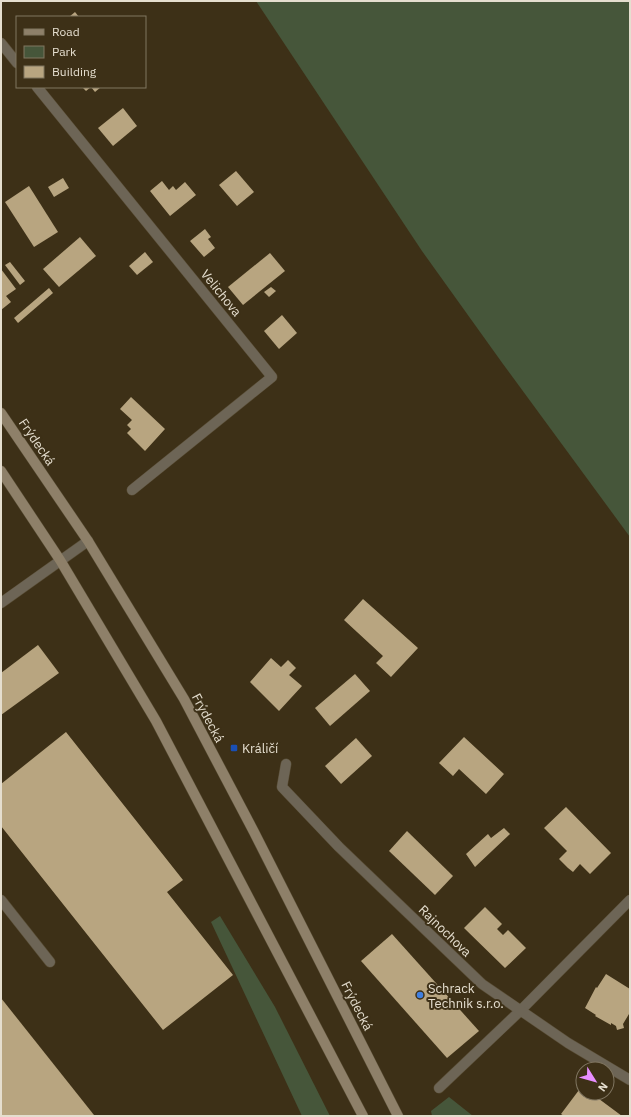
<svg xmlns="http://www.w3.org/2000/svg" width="631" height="1117" font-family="'IBM Plex Sans',sans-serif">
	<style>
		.green { fill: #46563a }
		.building { fill: #b8a580 }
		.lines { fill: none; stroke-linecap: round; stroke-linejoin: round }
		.lane-casing { stroke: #584c34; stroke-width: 11 }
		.street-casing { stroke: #584c34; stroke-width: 11 }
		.secondary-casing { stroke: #584c34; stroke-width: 11 }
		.lane { stroke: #6d6556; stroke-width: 10 }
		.street { stroke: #6d6556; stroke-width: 10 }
		.secondary { stroke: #8e8069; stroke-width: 10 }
		.transit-dot { fill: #1a4fb4; stroke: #3d3017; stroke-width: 1.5 }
		.shop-dot { fill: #3f7fe0; stroke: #3d3017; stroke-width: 1.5 }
		.labels { text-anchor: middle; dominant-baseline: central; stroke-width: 4; stroke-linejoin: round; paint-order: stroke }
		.street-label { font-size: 13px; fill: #e5decf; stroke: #3d3017 }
		.poi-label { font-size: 13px; fill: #e5decf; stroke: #3d3017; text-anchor: start }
	</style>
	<rect width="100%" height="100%" fill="#3d3017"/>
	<g class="green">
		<polygon points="256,1 630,1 630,537 503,364 422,251"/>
		<polygon points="220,916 275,1007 330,1116 302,1116 211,922"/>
		<polygon points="449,1097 473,1116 432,1116 431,1111"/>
	</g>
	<g class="building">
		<polygon points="75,12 79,17 69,17"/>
		<polygon points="82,87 91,87 86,91"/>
		<polygon points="91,87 101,87 95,92"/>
		<polygon points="123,108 137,126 113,146 98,128"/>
		<polygon points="236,171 254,192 237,206 219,185"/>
		<polygon points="63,178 69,188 54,197 48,187"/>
		<polygon points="162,181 169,190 173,186 176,190 185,182 196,195 170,216 150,191"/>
		<polygon points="29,186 58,232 34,247 5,202"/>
		<polygon points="205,229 211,237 208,239 215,248 204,257 190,241"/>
		<polygon points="80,237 96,256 59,287 43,269"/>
		<polygon points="145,252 153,262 137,275 129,266"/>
		<polygon points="270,253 285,271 243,305 228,287"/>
		<polygon points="10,262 25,281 20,285 5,265"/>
		<polygon points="1,269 16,289 6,296 11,302 1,310"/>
		<polygon points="271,287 276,291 269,297 264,292"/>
		<polygon points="49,288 53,293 18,323 14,318"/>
		<polygon points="282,315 297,333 279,349 264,331"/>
		<polygon points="131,397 165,429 145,451 127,433 131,429 127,425 132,420 120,409"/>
		<polygon points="363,599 418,648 391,677 376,663 383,656 344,620"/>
		<polygon points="38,645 59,673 1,715 1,673"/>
		<polygon points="271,658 281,667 288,660 296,668 289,675 302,686 279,711 250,682"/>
		<polygon points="355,674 370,691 330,726 315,708"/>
		<polygon points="66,732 183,880 167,892 233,975 163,1030 1,826 1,784"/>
		<polygon points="464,737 504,774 486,794 459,769 453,776 439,763"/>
		<polygon points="356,738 372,756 341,784 325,766"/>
		<polygon points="566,807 611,853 590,874 580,864 573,872 568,868 559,859 567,851 544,828"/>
		<polygon points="504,828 510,834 475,867 466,854 488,834 491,838"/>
		<polygon points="407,831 453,876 435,895 389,851"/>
		<polygon points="485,907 502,924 497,929 503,935 508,930 526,948 505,968 464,928"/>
		<polygon points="392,934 479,1031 447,1058 361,961"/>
		<polygon points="606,974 630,989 630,1015 629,1014 623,1024 624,1028 617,1030 616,1026 611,1023 611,1025 595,1016 596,1015 585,1008 596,987 597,988"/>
		<polygon points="1,998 94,1115 92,1116 1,1116"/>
		<polygon points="582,1086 583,1087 583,1093 591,1093 622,1116 564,1116 561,1114"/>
	</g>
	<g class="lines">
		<defs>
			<g id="lane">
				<polyline points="1,900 50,962"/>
				<polyline points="439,1088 520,1011 630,900"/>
			</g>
			<g id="street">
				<polyline points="1,43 17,63"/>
				<polyline points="37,87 272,377 132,490"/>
				<polyline points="1,603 88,541"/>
				<polyline points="286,764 282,787 339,847 482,984 568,1043 630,1080"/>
			</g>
			<g id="secondary">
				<polyline points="1,413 88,541 184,699 254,832 398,1116"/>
				<polyline points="1,471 60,560 156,721 363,1116"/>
			</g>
		</defs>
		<use href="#lane" class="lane-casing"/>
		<use href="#street" class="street-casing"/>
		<use href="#secondary" class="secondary-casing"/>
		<use href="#lane" class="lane"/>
		<use href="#street" class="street"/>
		<use href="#secondary" class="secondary"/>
	</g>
	<rect class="transit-dot" x="230" y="744" width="8" height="8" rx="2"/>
	<circle class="shop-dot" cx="420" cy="995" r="4"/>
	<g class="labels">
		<g class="street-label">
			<text transform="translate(221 293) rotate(51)">Velichova</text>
			<text transform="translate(37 442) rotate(56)">Frýdecká</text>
			<text transform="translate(208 718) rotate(62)">Frýdecká</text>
			<text transform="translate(445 931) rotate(44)">Rajnochova</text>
			<text transform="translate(357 1006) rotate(63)">Frýdecká</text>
		</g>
		<g class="poi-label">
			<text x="242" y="748">Králičí</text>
			<text x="428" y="988">Schrack<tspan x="428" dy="15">Technik s.r.o.</tspan></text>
		</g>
	</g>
	<rect width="631" height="1117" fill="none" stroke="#e5decf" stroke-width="4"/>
	<rect x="16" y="16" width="130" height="72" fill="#3d3017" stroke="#807661"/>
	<rect x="24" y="29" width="20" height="6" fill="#8e8069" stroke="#807661"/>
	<text x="52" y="36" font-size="12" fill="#e5decf">Road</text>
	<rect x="24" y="46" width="20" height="12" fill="#46563a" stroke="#807661"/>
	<text x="52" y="56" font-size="12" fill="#e5decf">Park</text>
	<rect x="24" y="66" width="20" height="12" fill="#b8a580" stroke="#807661"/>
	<text x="52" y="76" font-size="12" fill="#e5decf">Building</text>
	<g transform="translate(595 1081) rotate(127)"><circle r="19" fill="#3d3017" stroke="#807661"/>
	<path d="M0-3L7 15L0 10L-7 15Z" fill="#e88eff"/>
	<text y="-6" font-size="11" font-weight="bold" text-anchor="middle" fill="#e5decf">N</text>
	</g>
</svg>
